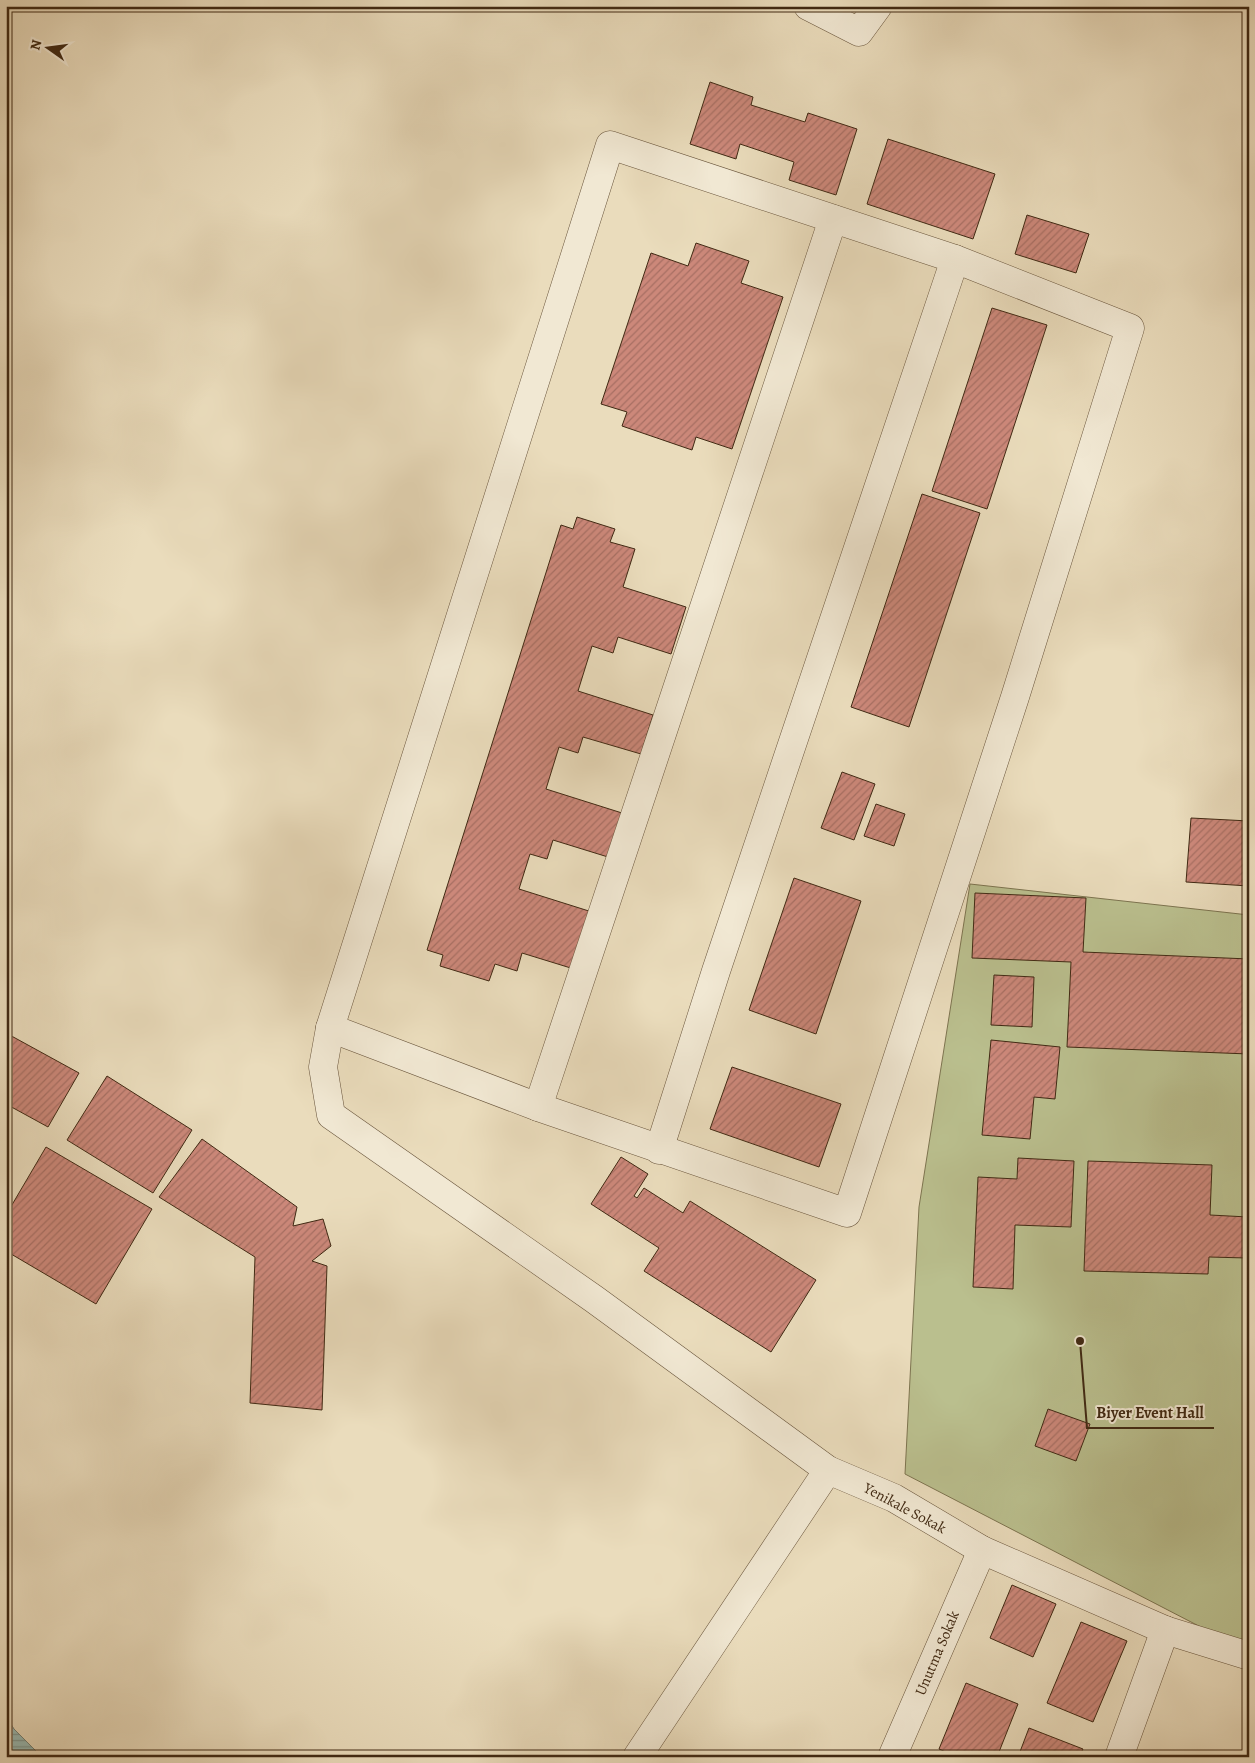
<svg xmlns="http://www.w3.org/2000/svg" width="1255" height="1763" font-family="Alegreya,serif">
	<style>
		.green { fill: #babf8e; stroke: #7d7450 }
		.water { fill: url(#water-rules); stroke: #758174 }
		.building { fill: url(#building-hatch); stroke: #402913 }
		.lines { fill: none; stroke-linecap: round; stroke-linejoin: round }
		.minor-casing { stroke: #6a563d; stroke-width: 29 }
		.minor { stroke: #f1e8d3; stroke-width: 28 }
		.labels { text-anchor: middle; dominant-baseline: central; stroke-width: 4; stroke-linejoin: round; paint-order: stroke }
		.street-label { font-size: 15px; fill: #402913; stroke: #f1e8d3 }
		.leader { fill: none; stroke: #402913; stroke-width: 2 }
		.callout-dot { fill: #402913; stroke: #f1e8d3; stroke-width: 2 }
		.callout-label { font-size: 16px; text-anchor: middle; font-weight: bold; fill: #402913; stroke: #f1e8d3; stroke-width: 4; stroke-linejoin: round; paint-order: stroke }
	</style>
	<defs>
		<pattern id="water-rules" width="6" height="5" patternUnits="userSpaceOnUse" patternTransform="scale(1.25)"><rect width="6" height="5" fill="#98bbb5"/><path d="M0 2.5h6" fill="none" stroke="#7d9892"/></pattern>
		<pattern id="building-hatch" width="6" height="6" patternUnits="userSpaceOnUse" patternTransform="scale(1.25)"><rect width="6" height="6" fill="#cc887a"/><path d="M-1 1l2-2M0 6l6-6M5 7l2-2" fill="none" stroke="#a76f63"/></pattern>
	</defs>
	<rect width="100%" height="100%" fill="#eadcbc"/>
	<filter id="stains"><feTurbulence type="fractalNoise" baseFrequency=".004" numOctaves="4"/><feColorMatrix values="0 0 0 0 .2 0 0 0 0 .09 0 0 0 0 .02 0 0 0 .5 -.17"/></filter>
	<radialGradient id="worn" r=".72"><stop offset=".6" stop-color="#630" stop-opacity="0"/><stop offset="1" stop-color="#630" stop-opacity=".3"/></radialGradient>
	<polygon class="green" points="970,884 1249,915 1249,1652 905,1474 919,1207"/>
	<polygon class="water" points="6,1716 14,1729 42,1757 6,1757"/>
	<g class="building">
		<polygon points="710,82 753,97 751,105 805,122 808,113 857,129 836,195 789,180 794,162 740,144 736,159 690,144"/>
		<polygon points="888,139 995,174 973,239 867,204"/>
		<polygon points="1027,215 1089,234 1076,273 1015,254"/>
		<polygon points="696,243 749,261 741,283 783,297 732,449 696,437 692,450 622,426 627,412 601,404 651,253 688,266"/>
		<polygon points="992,308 1047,325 987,509 932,491"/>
		<polygon points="922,494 980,513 909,727 851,707"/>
		<polygon points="577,517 615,529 610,542 635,549 623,587 686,607 671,654 618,637 613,653 592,646 578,691 653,715 641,754 583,737 578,753 559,747 546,789 622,813 608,857 553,840 547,859 530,854 519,889 592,912 574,969 522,953 517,971 495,964 489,981 440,966 443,955 427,950 561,525 573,529"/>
		<polygon points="842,772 875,784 854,840 821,828"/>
		<polygon points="876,804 905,814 894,846 864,836"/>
		<polygon points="1191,818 1249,821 1249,886 1186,882"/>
		<polygon points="794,878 861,901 816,1034 749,1010"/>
		<polygon points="975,893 1086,898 1083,952 1249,959 1249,1054 1067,1047 1071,962 972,958"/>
		<polygon points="994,975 1034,977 1032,1027 991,1025"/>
		<polygon points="6,1033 79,1073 48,1127 6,1104"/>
		<polygon points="991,1040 1060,1047 1055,1099 1034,1097 1030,1139 982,1135"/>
		<polygon points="732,1067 841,1104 819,1167 710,1129"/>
		<polygon points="107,1076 192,1130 153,1193 67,1140"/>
		<polygon points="202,1139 297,1207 293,1226 323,1219 331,1246 312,1261 327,1266 322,1410 250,1403 255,1257 159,1197"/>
		<polygon points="46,1147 152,1209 96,1304 6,1251 6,1215"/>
		<polygon points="621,1157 648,1174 634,1196 637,1198 644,1188 683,1213 690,1201 816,1280 771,1352 644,1271 659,1248 591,1204"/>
		<polygon points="1018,1158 1074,1161 1071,1227 1015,1225 1013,1289 973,1287 978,1177 1017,1179"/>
		<polygon points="1088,1161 1212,1165 1210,1215 1248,1217 1247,1258 1209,1257 1208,1274 1084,1271"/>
		<polygon points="1048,1409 1090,1424 1076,1461 1035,1446"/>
		<polygon points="1012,1585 1056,1604 1033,1657 990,1638"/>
		<polygon points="1081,1622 1127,1641 1093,1722 1047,1703"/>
		<polygon points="966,1683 1018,1704 997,1757 957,1757 939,1749"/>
		<polygon points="1029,1728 1083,1749 1079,1757 1018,1757"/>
	</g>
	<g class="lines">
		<defs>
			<g id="minor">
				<polyline points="808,6 859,32 878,6"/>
				<polyline points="330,1028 538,1107 847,1213 1015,697 1130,328 955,259"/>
				<polyline points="538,1107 833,219"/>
				<polyline points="659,1150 716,971 955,259 610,145 330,1028 323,1067 331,1115 594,1299 828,1470 894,1498 982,1550 1165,1630 1249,1656"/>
				<polyline points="637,1757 828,1470"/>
				<polyline points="892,1757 982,1550"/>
				<polyline points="1119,1757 1165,1630"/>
			</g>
		</defs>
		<use href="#minor" class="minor-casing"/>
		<use href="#minor" class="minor"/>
	</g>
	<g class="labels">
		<g class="street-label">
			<text transform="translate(905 1508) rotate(28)">Yenikale Sokak</text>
			<text transform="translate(937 1653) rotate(-67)">Unutma Sokak</text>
		</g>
	</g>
	<path class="leader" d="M1080 1341L1087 1428H1214"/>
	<circle class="callout-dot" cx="1080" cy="1341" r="5"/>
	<g class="callout-label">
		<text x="1150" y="1418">Biyer Event Hall</text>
	</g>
	<rect width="1255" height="1763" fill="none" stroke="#eadcbc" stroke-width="25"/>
	<rect x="8" y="8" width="1240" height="1748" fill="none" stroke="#402913" stroke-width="2.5"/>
	<rect x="12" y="12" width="1230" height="1738" fill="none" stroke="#402913"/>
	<g transform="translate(48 48) rotate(284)" stroke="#f1e8d3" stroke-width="4" paint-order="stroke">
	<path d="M0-4L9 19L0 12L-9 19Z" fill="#402913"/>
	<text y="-8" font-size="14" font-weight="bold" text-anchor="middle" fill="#402913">N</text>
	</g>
	<rect width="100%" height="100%" filter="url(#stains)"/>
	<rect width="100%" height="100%" fill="url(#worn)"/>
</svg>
